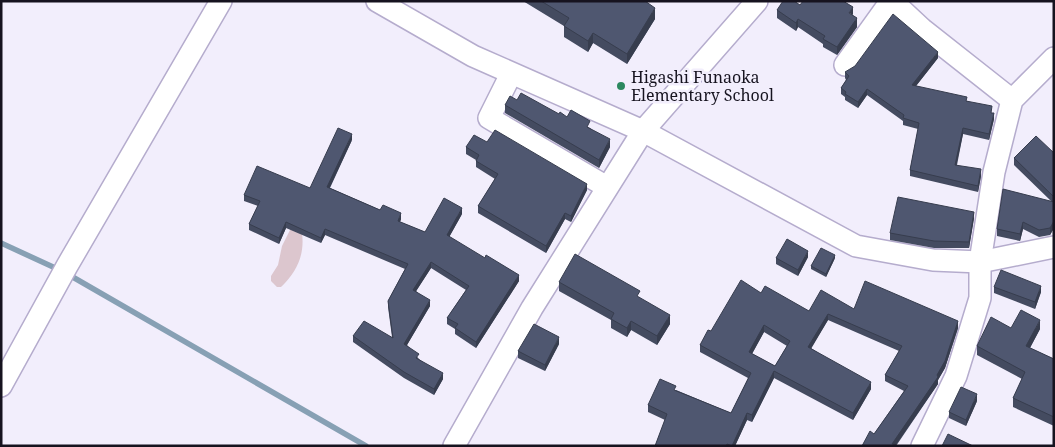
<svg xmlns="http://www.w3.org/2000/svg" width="1055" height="447" font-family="'Noto Serif',serif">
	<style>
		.green { fill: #dcc6ce }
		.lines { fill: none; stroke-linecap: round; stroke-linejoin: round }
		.stream { stroke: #87a0b4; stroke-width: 5.5 }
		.street-casing { stroke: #b5accd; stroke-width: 24 }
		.street { stroke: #fff; stroke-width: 21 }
		.wall { fill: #444b60; fill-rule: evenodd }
		.shaded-wall { fill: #373d4e }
		.building { fill: #4f5770; stroke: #373d4e; fill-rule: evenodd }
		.poi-dot { fill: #2c885f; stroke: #f2eefc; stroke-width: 2 }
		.labels { text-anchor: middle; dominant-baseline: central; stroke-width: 5; stroke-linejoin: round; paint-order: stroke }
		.poi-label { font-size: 16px; fill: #16131f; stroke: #f2eefc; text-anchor: start }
	</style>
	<rect width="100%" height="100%" fill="#f2eefc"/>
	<path class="green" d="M 293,224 L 301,227 C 306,251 299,270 281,287 L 277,287 L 271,281 L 271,276 L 278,265 L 282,246 Z"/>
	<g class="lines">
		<polyline class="stream" points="1,243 64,272 366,446"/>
		<defs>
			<g id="street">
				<polyline points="377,1 473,56 643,131 856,246 933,260 980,262 1054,247"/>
				<polyline points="892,1 922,29 1012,100"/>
				<polyline points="845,65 891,1"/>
				<polyline points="511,74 489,118 607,187"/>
				<polyline points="1,386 67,266 221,1"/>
				<polyline points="454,446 532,308 643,131 757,1"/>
				<polyline points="922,446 956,376 980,298 980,262 994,172 1012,100 1054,58"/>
			</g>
		</defs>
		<use href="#street" class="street-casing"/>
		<use href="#street" class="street"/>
	</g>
	<g class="wall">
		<polygon points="523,1 645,1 655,19 627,64 593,43 588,52 564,37 564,26"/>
		<polygon points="800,5 853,15 857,27 837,55 823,47 823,44 798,27 796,31 777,18 777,10"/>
		<polygon points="938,58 916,86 967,101 992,113 994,119 989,140 963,134 957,165 981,176 978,192 910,176 910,170 918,129 903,125 903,121 867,95 858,108 845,100 845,97 841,94 841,88 846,80 845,78 845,72"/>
		<polygon points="505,105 559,114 590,128 610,147 599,168 505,113"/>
		<polygon points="352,140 330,188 401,219 400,222 425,232 462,214 449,237 519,281 476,348 455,334 455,329 447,324 447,318 466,290 431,268 416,291 430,306 407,345 419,359 443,379 434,395 404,378 353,342 353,336 392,337 388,307 388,301 405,269 325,235 321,243 286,228 279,244 249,230 249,224 258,206 244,201 244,195 310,188"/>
		<polygon points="487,142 587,190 571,222 565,219 546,253 478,213 478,206 495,179 476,167 476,160 466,154 466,147"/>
		<polygon points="1054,153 1054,228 1050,235 1039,237 1023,229 1020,241 997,236 997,229 1051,201 1014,165 1014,158"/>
		<polygon points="974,218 969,248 934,248 890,240 890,233"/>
		<polygon points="808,257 798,276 776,264 776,258"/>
		<polygon points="835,258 826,277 811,269 811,266"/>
		<polygon points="559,282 640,298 670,324 657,345 631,330 627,337 611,328 611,320 559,291"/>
		<polygon points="994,287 1041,292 1035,309 994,293"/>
		<path d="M 761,293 L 809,311 L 854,309 L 958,328 L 945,368 L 938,380 L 938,384 L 896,446 L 874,434 L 904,391 L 885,381 L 885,375 L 899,351 L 828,320 L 811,348 L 871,389 L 853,420 L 774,378 L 752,422 L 747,420 L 735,446 L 655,446 L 665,420 L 648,412 L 648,405 L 676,390 L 731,413 L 748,378 L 700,352 L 700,345 L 711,331 ZM 764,332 L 787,346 L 775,366 L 752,354 Z"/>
		<polygon points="1011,328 1040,329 1030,348 1054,359 1054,426 1013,407 1013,398 1022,379 977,355 977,346"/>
		<polygon points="559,344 545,371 518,358 518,351"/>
		<polygon points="977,401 966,426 949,418 949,412"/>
	</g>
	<g class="shaded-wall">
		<polygon points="853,7 853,15 849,13"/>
		<polygon points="655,8 655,19 627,64 627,54"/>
		<polygon points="857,18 857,27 837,55 837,47"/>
		<polygon points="798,19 798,27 796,31 796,23"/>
		<polygon points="593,33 593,43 588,52 588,41"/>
		<polygon points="938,52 938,58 912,91 912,85"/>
		<polygon points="867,89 867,95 858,108 858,102"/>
		<polygon points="994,113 994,119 989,140 989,134"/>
		<polygon points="963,128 963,134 955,171 955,165"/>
		<polygon points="352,134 352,140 327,193 327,187"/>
		<polygon points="610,139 610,147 599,168 599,160"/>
		<polygon points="981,169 981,176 978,192 978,186"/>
		<polygon points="587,184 587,190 571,222 571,216"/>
		<polygon points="462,208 462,214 447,241 447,235"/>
		<polygon points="974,212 974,218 969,248 969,242"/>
		<polygon points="401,213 401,219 398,227 398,221"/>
		<polygon points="565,213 565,219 546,253 546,246"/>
		<polygon points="1054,221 1054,228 1050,235 1050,228"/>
		<polygon points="286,222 286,228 279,244 279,238"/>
		<polygon points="1023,222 1023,229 1020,241 1020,234"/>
		<polygon points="325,229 325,235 321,243 321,238"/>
		<polygon points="808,251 808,257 798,276 798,270"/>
		<polygon points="835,255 835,258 826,277 826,274"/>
		<polygon points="431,262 431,268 413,296 413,290"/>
		<polygon points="519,275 519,281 476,348 476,342"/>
		<polygon points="1041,286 1041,292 1035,309 1035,302"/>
		<polygon points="430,300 430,306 404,350 404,344"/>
		<polygon points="828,314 828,320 808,354 808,347"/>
		<polygon points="670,315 670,324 657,345 657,336"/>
		<polygon points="1040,320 1040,329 1026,355 1026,346"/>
		<polygon points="631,321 631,330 627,337 627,328"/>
		<polygon points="958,321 958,328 945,368 938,380 938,384 895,446 892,444 937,375"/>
		<polygon points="764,325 764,332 749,359 749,352"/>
		<polygon points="559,337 559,344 545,371 545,365"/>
		<polygon points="774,371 774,378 752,422 752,415"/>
		<polygon points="443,373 443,379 434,395 434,389"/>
		<polygon points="871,382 871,389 853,420 853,413"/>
		<polygon points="977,394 977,401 966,426 966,420"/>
		<polygon points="747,413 747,420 735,446 732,446"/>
	</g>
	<g class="building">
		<polygon points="541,1 645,1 655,8 627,54 593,33 588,41 564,26 569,18"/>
		<polygon points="783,1 794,1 800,5 803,1 843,1 853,7 849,13 857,18 837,47 823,39 825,36 798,19 796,23 777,10"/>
		<polygon points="893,14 938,52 912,85 967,97 966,101 992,106 991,113 994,113 989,134 963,128 955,165 981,169 978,186 910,170 919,123 903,118 904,115 867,89 858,102 845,94 846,92 841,88 849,76 845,72 855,66"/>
		<polygon points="521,93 559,114 560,112 567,117 571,110 590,121 587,127 610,139 599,160 505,105 510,96 517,100"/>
		<polygon points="338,128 352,134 327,187 380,210 383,205 401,213 398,221 425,232 444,198 462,208 447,235 485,258 486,255 519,275 476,342 455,328 458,324 447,318 469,286 431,262 413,290 430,300 404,344 419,354 416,358 443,373 434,389 404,372 353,336 364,321 393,338 388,301 408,264 325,229 321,238 286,222 279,238 249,224 260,201 244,195 257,166 310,188"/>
		<polygon points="495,130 587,184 571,216 565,213 546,246 478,206 498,174 476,161 479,155 466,147 474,135 487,142"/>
		<polygon points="1036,136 1054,153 1054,197 1014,158"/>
		<polygon points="1003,189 1054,202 1054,221 1050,228 1039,230 1023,222 1020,234 997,229"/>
		<polygon points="898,197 974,212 969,242 934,241 890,233"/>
		<polygon points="787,239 808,251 798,270 776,258"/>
		<polygon points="821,248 835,255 826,274 811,266"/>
		<polygon points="575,254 640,291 637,296 670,315 657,336 631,321 627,328 611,319 614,313 559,282"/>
		<polygon points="1001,270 1041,286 1035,302 994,287"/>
		<path d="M 741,280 L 761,293 L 765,286 L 809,311 L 821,290 L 854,309 L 865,281 L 958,321 L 945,361 L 937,375 L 938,377 L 892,444 L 896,446 L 862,446 L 870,431 L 874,434 L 908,386 L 885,375 L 902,346 L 828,314 L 808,347 L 871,382 L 853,413 L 774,371 L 752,415 L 747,413 L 732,446 L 727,444 L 726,446 L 655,446 L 667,414 L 648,405 L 660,379 L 676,386 L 674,390 L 731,413 L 751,373 L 700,345 L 708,330 L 711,331 ZM 764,325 L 790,341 L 775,366 L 749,352 Z"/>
		<polygon points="1021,310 1040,320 1026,346 1054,359 1054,417 1013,398 1025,372 977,346 991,317 1011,328"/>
		<polygon points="534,324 559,337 545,365 518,351"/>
		<polygon points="961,387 977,394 966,420 949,412"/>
		<polygon points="948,434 973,446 942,446"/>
	</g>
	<circle class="poi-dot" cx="621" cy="86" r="5"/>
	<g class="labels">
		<g class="poi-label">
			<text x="631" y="77">Higashi Funaoka<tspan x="631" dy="18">Elementary School</tspan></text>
		</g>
	</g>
	<rect width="1055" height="447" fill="none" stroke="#16131f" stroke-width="5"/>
</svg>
